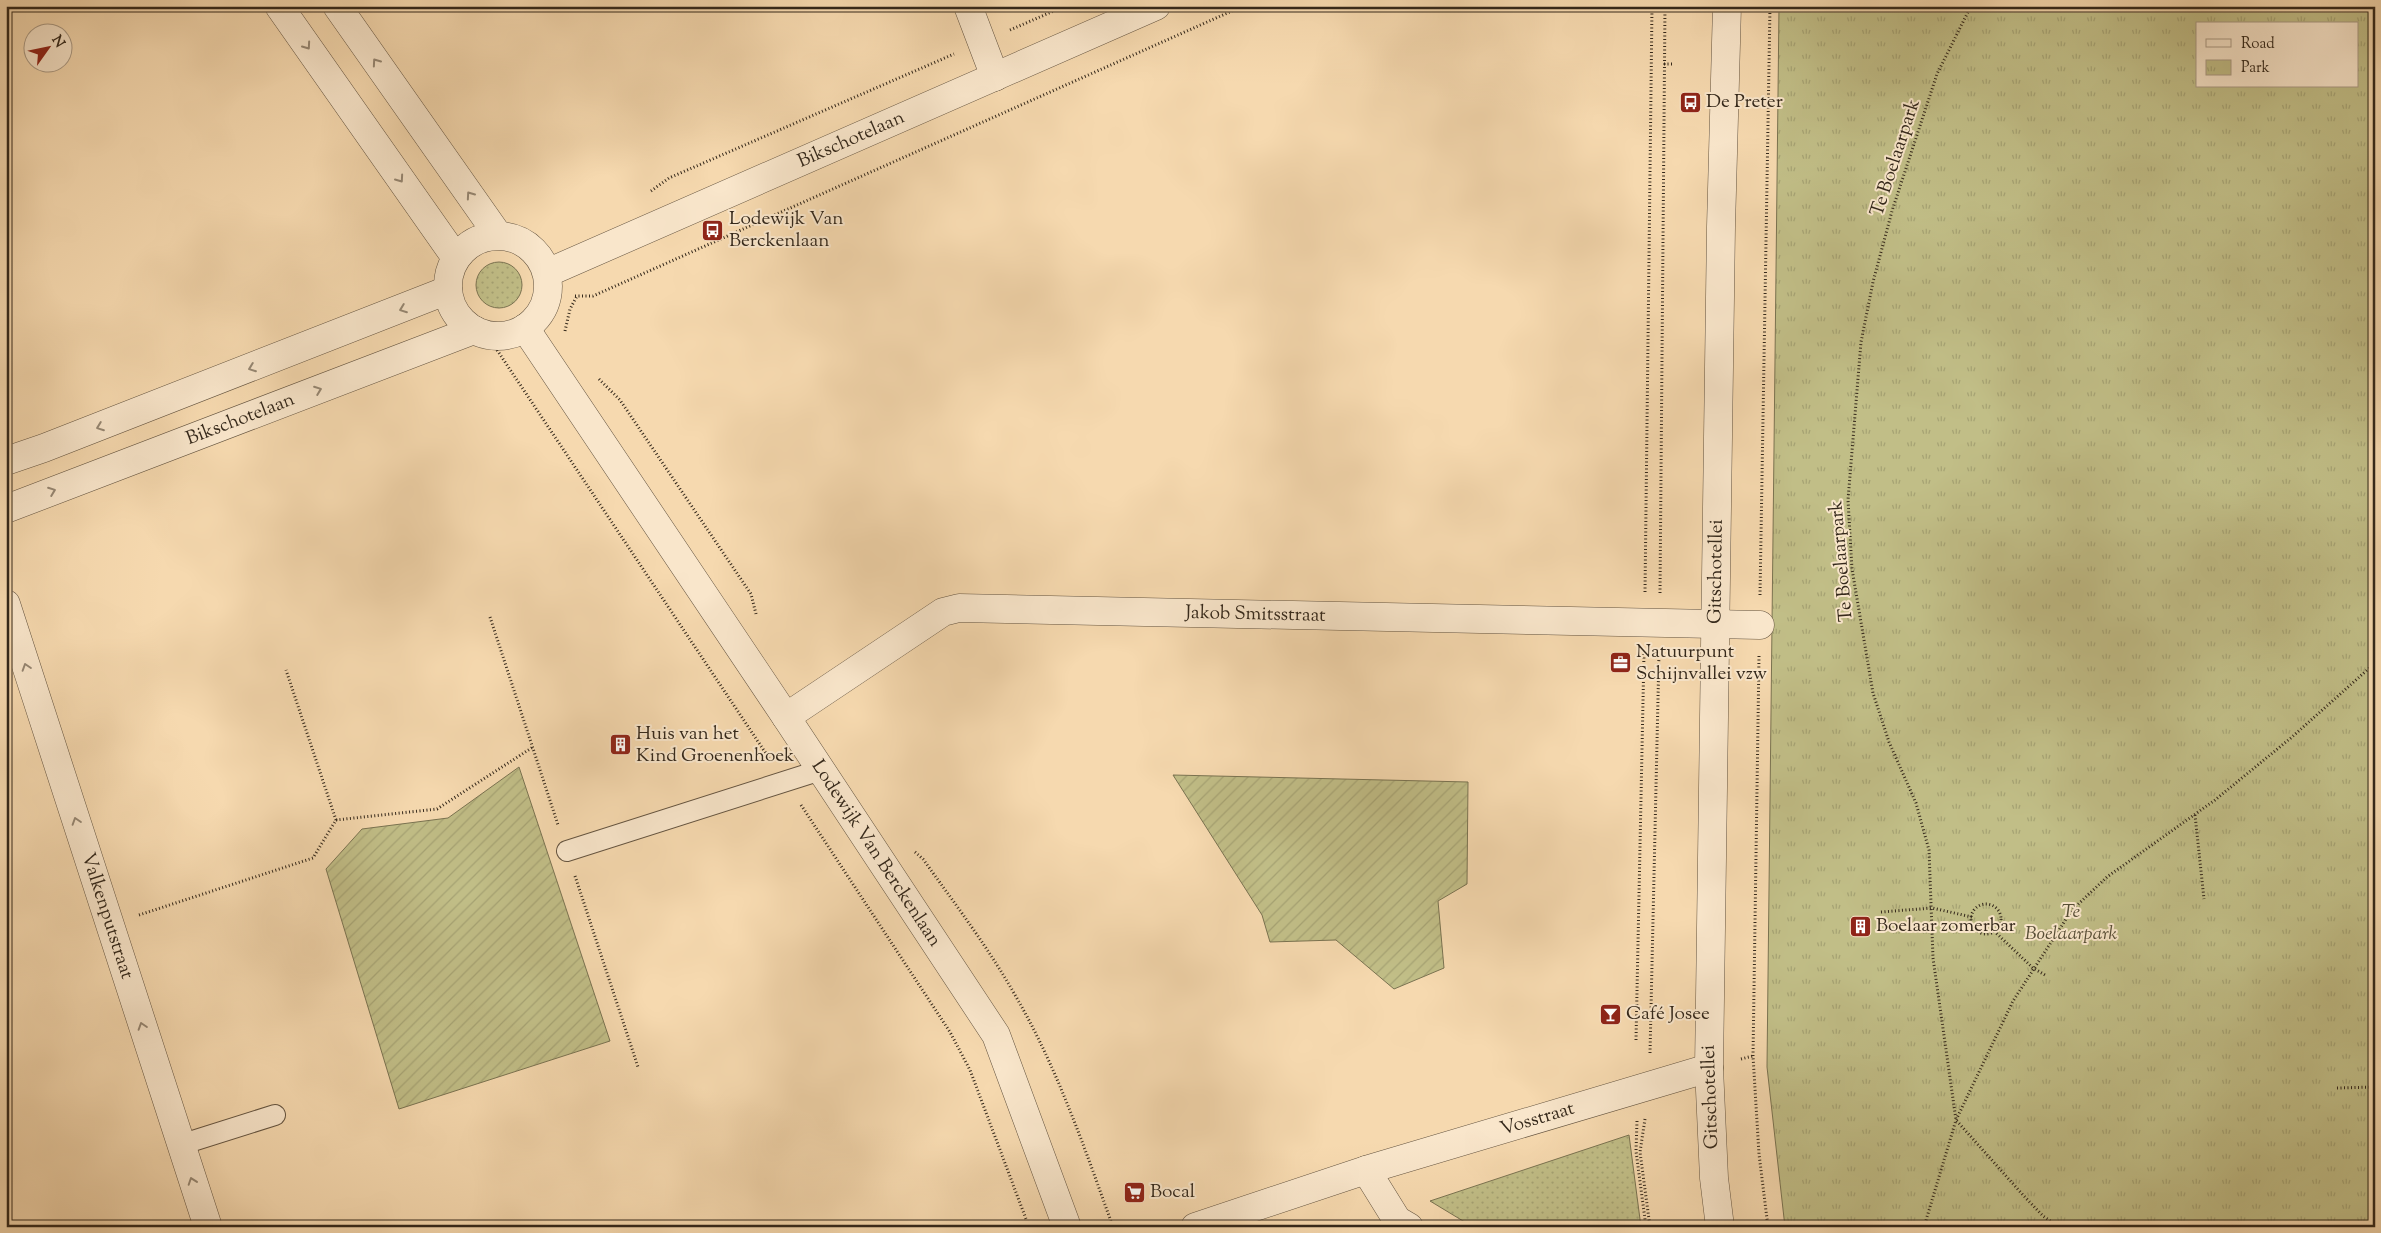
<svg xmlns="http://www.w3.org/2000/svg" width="2381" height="1233" font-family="'Sorts Mill Goudy',serif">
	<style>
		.grass { fill: url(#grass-dots); stroke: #7a7351 }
		.park { fill: url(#park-tufts); stroke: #7a7351; fill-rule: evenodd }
		.garden { fill: url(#garden-furrows); stroke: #7a7351 }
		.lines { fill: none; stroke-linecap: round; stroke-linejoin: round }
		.service-casing { stroke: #645440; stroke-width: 22 }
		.minor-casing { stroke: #645440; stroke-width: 29 }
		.tertiary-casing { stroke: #645440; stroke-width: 29 }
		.path { stroke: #34281b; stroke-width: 3; stroke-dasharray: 1 2.5; stroke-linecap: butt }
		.service { stroke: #f9e6cb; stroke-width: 20 }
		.minor { stroke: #f9e6cb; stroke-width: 28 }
		.tertiary { stroke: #f9e6cb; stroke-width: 28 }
		.oneway { stroke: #968773 }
		.labels { text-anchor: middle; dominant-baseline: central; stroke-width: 4; stroke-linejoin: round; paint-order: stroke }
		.poi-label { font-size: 19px; fill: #34281b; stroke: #f9e6cb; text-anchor: start }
		.street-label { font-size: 19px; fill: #34281b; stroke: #f9e6cb }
		.park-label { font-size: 19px; font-style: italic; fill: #574e36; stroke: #f9e6cb }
	</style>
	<defs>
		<pattern id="grass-dots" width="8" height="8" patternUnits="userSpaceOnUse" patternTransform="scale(1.25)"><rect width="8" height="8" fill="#c1be87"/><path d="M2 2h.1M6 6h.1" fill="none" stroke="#a6a374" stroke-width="1.8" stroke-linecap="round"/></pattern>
		<pattern id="park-tufts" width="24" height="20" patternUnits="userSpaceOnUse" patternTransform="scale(1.25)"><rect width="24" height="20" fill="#c1be87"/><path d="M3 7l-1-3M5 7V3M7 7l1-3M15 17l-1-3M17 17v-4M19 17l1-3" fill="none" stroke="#a6a374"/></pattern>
		<pattern id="garden-furrows" width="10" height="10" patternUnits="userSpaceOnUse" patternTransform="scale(1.25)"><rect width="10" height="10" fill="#c1be87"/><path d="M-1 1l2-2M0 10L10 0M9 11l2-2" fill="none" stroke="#a6a374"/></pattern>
	</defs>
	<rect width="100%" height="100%" fill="#f6d9af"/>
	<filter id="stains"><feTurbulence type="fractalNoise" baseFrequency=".004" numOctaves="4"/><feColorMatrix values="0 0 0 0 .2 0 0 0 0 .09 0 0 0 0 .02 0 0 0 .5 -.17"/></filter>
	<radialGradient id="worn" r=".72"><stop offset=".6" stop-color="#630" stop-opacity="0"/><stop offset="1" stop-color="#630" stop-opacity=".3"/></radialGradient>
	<g class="grass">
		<circle cx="499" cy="285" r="23"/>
		<polygon points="1629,1135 1641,1227 1473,1227 1430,1201"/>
	</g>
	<path class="park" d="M 1779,6 L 2375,6 L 2375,1227 L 1785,1227 L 1767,1067 ZM 2197,24 L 2357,24 L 2357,86 L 2197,86 Z"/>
	<g class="garden">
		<polygon points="519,767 610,1041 399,1109 326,869 362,829 448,818"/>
		<polygon points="1173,775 1468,782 1467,884 1438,901 1444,968 1394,989 1336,940 1270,942 1262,915"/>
	</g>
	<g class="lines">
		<defs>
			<g id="service">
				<polyline points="567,851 821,770"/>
				<polyline points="180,1145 275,1115"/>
			</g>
			<g id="minor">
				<polyline points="279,6 456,258"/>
				<polyline points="337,6 498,235"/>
				<polyline points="968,6 995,77"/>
				<circle cx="498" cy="286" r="50"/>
				<path id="s1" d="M 547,273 L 1156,6"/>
				<path id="s2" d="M 525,328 L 786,717 L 996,1035 L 1067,1227"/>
				<polyline points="6,461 44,448 448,290"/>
				<path id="s3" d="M 6,509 L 474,330"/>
				<path id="s4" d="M 6,604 L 208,1227"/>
				<path id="s5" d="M 786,717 L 943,612 L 959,608 L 1760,625"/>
				<polyline points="1366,1170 1397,1220 1409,1227"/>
			</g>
			<g id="tertiary">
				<path id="s6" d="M 1195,1227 L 1366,1170 L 1709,1068"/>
				<path id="s7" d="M 1720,1227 L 1714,1178 L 1709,1068 L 1721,227 L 1727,6"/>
			</g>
		</defs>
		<use href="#service" class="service-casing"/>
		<use href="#minor" class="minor-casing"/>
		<use href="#tertiary" class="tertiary-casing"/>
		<g class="path">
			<polyline points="1971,6 1937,74 1892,211 1873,282 1861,342 1848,500 1852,569 1873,693 1889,742 1916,803 1929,850 1933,958 1956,1120 2023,1195 2043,1216 2059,1227"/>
			<polyline points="1010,30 1065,6"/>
			<polyline points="1664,64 1672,64"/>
			<polyline points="651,191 669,178 954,54"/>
			<polyline points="575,296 593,296 1243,6"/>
			<polyline points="565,331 570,309 577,296"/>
			<polyline points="497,350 769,758"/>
			<polyline points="599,379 620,400 751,594 756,614"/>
			<polyline points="1645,592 1652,6"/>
			<polyline points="1660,593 1665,6"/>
			<polyline points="1760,595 1770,6"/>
			<polyline points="490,617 558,825"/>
			<polyline points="1759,656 1753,1056 1759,1154 1768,1227"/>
			<polyline points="801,805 950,1032 970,1070 1029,1227"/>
			<polyline points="2195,815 2204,899"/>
			<polyline points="336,820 437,809 533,747"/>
			<path d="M 915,852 L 923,859 C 955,904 988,947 1015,995 C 1057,1067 1085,1149 1113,1227"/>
			<polyline points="575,876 638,1067"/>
			<circle cx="1986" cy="919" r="15"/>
			<polyline points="1881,912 1932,908 1972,917"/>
			<polyline points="139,915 313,858 336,820 286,670"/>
			<polyline points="1994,931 2033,968 2045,975"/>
			<polyline points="1636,1040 1644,653"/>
			<polyline points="1650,1053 1659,654"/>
			<polyline points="1741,1059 1753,1056"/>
			<polyline points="2337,1088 2375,1087"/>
			<polyline points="1645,1119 1640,1152 1650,1227"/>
			<polyline points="1637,1121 1636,1151 1646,1227"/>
			<polyline points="1924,1227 1956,1120 2013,1001 2072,910 2107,877 2215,800 2292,737 2375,663"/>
		</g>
		<use href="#service" class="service"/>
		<use href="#minor" class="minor"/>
		<use href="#tertiary" class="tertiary"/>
	</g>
	<defs><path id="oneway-chevron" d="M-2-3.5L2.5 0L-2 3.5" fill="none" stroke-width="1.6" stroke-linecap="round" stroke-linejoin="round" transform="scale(1.25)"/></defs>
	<g class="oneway">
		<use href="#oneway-chevron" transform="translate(307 46) rotate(55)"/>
		<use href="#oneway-chevron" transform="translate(376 62) rotate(-125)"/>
		<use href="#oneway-chevron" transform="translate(400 179) rotate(55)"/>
		<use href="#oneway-chevron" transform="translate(470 195) rotate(-125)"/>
		<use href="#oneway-chevron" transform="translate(403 309) rotate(159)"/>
		<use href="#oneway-chevron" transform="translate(252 368) rotate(159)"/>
		<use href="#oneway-chevron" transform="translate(318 390) rotate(-21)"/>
		<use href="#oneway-chevron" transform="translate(100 427) rotate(159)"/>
		<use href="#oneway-chevron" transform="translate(52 491) rotate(-21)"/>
		<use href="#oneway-chevron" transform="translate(26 667) rotate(-108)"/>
		<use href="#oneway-chevron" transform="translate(76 821) rotate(-108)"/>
		<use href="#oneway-chevron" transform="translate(142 1026) rotate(-108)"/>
		<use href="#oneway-chevron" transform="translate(192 1181) rotate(-109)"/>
	</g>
	<defs>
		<symbol id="bus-square" viewBox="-11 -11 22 22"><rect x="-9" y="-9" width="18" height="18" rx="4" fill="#8f2418" stroke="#f9e6cb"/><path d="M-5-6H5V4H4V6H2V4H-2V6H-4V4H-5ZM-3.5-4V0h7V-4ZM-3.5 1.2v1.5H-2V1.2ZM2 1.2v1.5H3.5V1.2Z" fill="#fff"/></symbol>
		<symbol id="office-square" viewBox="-11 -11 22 22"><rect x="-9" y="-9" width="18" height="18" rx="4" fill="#8f2418" stroke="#f9e6cb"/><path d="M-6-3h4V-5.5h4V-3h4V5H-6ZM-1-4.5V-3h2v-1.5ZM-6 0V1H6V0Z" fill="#fff"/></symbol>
		<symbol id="building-square" viewBox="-11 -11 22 22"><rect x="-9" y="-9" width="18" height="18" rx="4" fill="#8f2418" stroke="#f9e6cb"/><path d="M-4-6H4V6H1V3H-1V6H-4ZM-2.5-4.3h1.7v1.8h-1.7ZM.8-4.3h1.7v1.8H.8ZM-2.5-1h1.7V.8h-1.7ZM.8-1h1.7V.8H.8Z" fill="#fff"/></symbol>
		<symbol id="bar-square" viewBox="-11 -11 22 22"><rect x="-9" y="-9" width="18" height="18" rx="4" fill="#8f2418" stroke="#f9e6cb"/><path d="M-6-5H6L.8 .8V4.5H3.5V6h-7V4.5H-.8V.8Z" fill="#fff"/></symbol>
		<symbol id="supermarket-square" viewBox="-11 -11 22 22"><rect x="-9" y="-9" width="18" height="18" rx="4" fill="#8f2418" stroke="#f9e6cb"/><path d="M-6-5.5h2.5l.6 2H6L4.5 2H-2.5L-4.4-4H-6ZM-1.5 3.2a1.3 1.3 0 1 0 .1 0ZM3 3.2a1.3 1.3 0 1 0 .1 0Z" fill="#fff"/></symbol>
	</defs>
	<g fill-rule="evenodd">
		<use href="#bus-square" x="1678" y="90" width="25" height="25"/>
		<use href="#bus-square" x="700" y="218" width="25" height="25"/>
		<use href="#office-square" x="1608" y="650" width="25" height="25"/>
		<use href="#building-square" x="608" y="732" width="25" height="25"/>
		<use href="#building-square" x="1848" y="914" width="25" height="25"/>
		<use href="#bar-square" x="1598" y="1002" width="25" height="25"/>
		<use href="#supermarket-square" x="1122" y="1180" width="25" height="25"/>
	</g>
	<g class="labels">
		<g class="poi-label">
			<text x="1706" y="102">De Preter</text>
			<text x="729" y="219">Lodewijk Van<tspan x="729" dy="22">Berckenlaan</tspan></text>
			<text x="1636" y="652">Natuurpunt<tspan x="1636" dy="22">Schijnvallei vzw</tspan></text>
			<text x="636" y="734">Huis van het<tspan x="636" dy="22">Kind Groenenhoek</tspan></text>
			<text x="1876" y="926">Boelaar zomerbar</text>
			<text x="1626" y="1014">Café Josee</text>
			<text x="1150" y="1192">Bocal</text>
		</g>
		<g class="street-label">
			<text stroke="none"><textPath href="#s1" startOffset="332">Bikschotelaan</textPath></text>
			<text transform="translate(1896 158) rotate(-72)">Te Boelaarpark</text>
			<text stroke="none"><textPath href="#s3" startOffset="251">Bikschotelaan</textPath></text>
			<text transform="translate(1842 561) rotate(-95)">Te Boelaarpark</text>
			<text stroke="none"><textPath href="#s7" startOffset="656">Gitschotellei</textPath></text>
			<text stroke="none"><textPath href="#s5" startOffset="502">Jakob Smitsstraat</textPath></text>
			<text stroke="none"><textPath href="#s2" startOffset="632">Lodewijk Van Berckenlaan</textPath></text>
			<text stroke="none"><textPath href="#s4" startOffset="328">Valkenputstraat</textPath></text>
			<text transform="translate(1711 1097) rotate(-92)">Gitschotellei</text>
			<text stroke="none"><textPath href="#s6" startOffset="359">Vosstraat</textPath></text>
		</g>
		<g class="park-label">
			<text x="2071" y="912">Te<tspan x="2071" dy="22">Boelaarpark</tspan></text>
		</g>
	</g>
	<rect width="2381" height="1233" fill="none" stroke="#f6d9af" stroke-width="25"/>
	<rect x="8" y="8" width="2366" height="1218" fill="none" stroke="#34281b" stroke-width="2.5"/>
	<rect x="12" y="12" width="2356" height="1208" fill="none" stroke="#34281b"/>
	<rect x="2196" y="22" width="162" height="65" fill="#f9e6cb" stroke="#aa9a85"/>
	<rect x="2206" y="39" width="25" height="8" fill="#f9e6cb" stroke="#aa9a85"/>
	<text x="2241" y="48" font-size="15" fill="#34281b">Road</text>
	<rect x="2206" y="60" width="25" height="15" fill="url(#park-tufts)" stroke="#aa9a85"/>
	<text x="2241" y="72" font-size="15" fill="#34281b">Park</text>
	<g transform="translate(48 48) rotate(57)"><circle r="24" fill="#f9e6cb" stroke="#aa9a85"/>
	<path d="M0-4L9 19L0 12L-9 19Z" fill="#8f2418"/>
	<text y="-8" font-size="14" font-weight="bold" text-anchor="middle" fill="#34281b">N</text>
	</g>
	<rect width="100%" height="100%" filter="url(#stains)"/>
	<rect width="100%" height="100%" fill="url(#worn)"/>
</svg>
